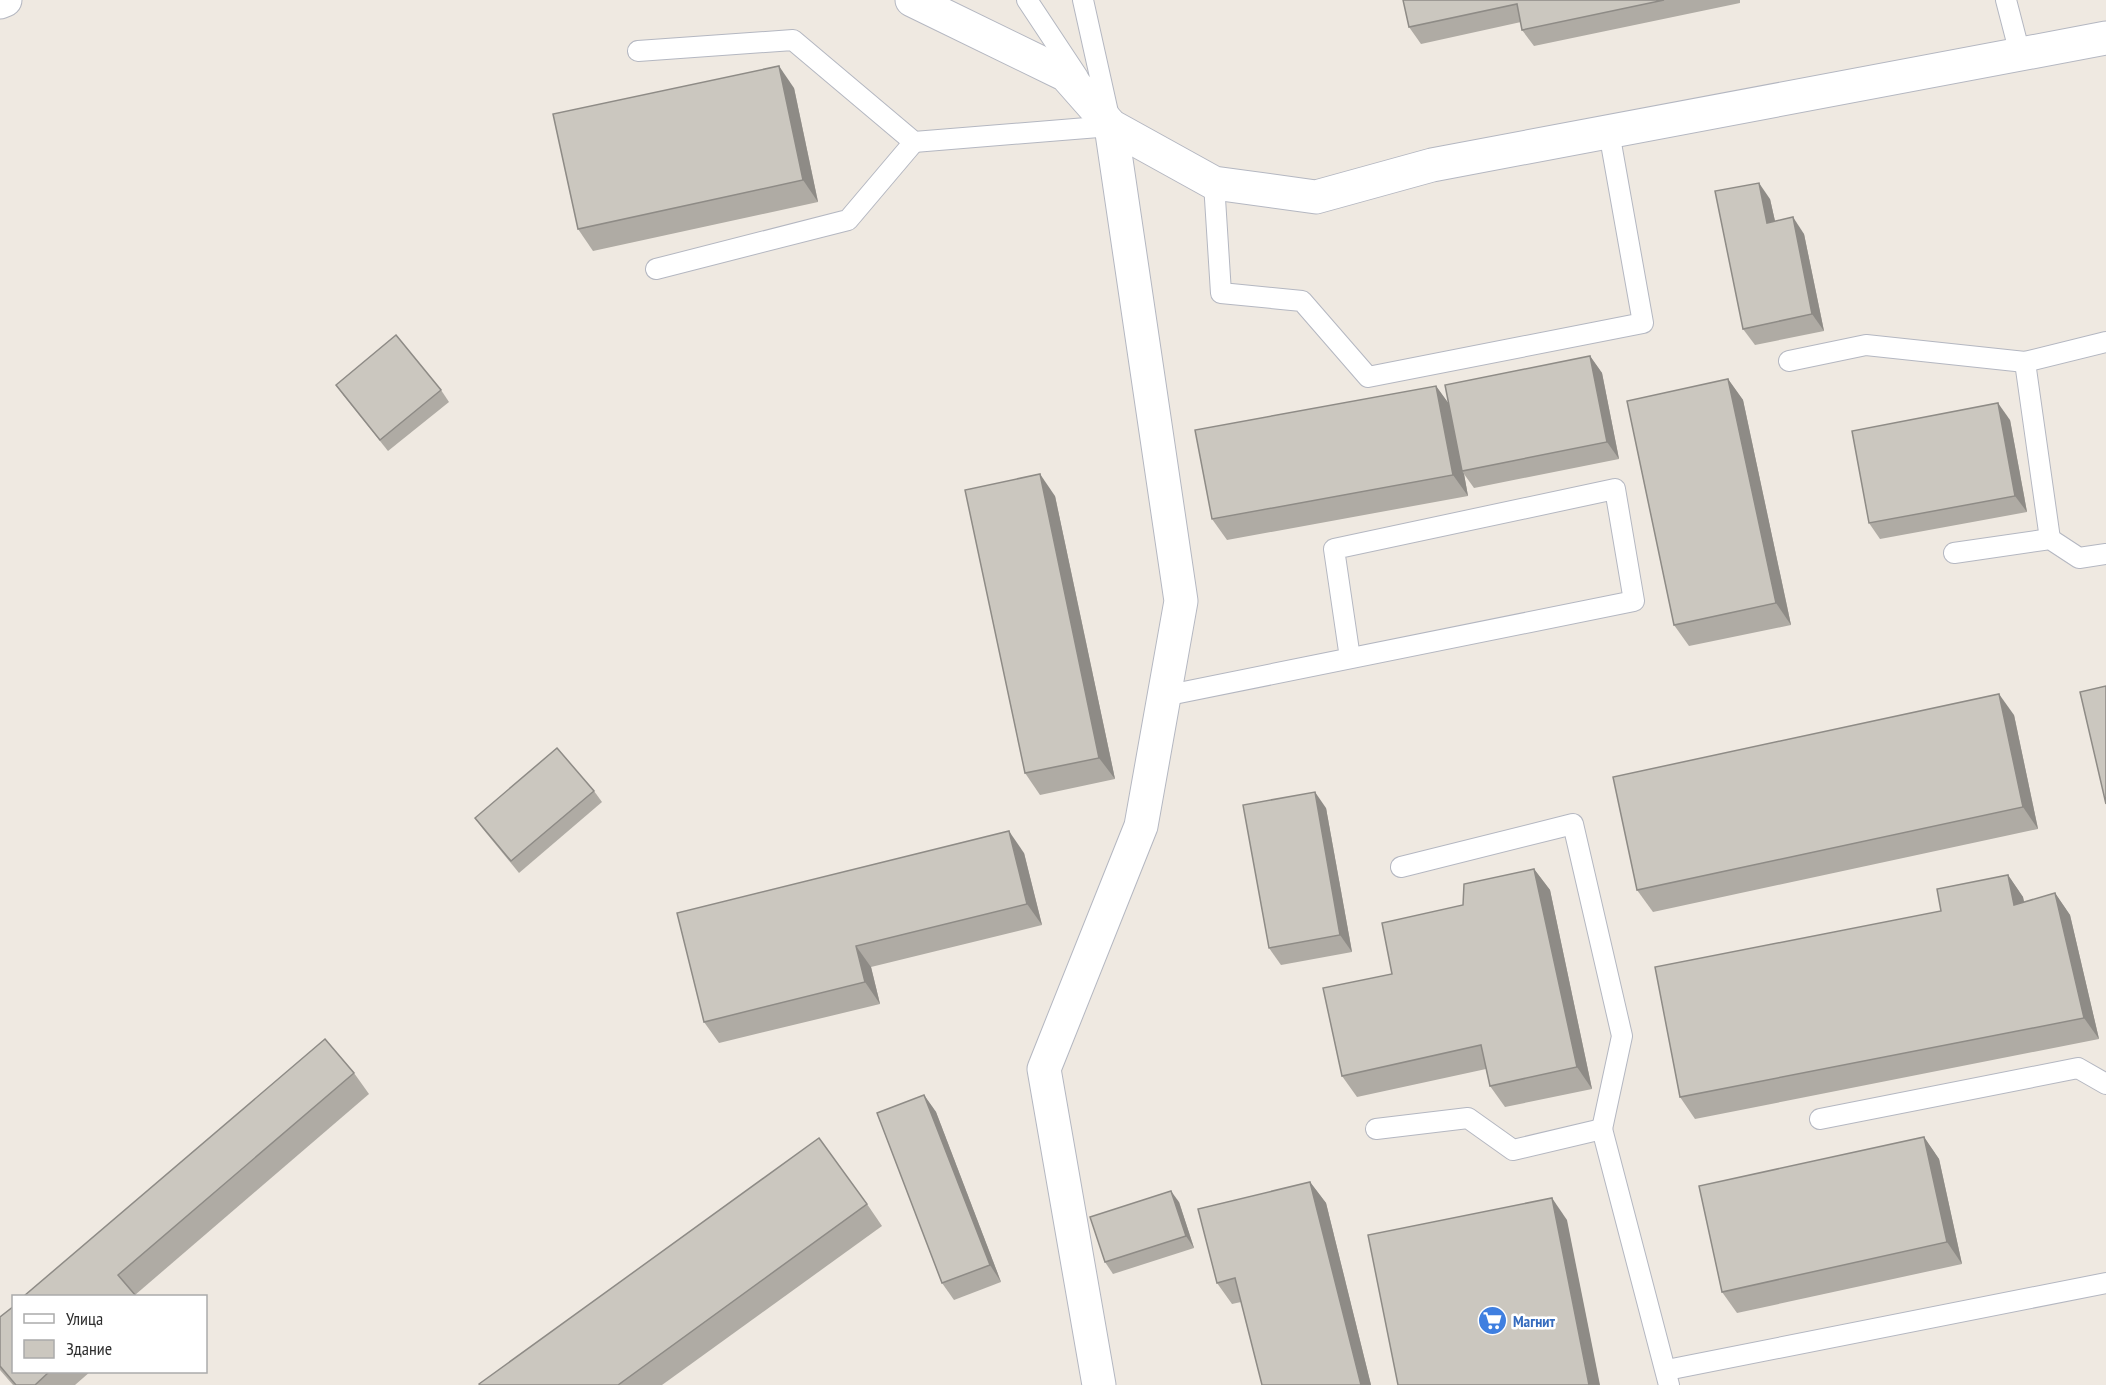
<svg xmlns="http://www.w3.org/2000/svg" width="2106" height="1385" font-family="'PT Sans Narrow',sans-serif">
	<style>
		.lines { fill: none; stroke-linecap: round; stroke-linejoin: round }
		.lane-casing { stroke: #b4b7c1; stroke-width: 22 }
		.street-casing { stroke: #b4b7c1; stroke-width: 35 }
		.secondary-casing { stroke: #b4b7c1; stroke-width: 35 }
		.lane { stroke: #fff; stroke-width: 20 }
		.street { stroke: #fff; stroke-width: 33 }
		.secondary { stroke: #fff; stroke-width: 33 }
		.wall { fill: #afaba4 }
		.shaded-wall { fill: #8e8b86 }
		.building { fill: #cbc7bf; stroke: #8e8b86; stroke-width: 1.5 }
		.labels { text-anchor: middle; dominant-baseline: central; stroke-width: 5; stroke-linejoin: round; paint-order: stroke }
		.shop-label { font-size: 16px; font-weight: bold; fill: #366cbe; stroke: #fff; text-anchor: start }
	</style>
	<rect width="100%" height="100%" fill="#efe9e1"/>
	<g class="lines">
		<defs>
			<g id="lane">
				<polyline points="1027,0 1078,77"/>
				<polyline points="1083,0 1109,117"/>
				<polyline points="2006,0 2020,54"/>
				<polyline points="638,51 793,40 914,142 1111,126"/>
				<polyline points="1214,183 1221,293 1302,301 1368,377 1643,323 1609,132"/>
				<polyline points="656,269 848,220 914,142"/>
				<polyline points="1789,361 1866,345 2025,362 2106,342"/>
				<polyline points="2025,362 2050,539"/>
				<polyline points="1954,553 2050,539 2079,558 2106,554"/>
				<polyline points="1164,696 1634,601 1615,489 1334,549 1350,658"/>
				<polyline points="1401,867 1573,824 1622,1036 1602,1129"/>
				<polyline points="1820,1119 2078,1068 2106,1084"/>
				<polyline points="1376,1129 1468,1118 1513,1150 1602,1129 1669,1385"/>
				<polyline points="1667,1370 2106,1283"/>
			</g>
			<polyline id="street" points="1099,1385 1044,1069 1141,826 1181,601 1111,126"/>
			<g id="secondary">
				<polyline points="912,0 1066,75 1111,126 1214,183 1316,197 1432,165 2106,38"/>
				<polyline points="0,2 5,0"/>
			</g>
		</defs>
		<use href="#lane" class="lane-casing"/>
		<use href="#street" class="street-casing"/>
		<use href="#secondary" class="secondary-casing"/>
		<use href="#lane" class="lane"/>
		<use href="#street" class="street"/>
		<use href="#secondary" class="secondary"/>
	</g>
	<g class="wall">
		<polygon points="1403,0 1740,0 1740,3 1534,46 1522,30 1521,22 1421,44 1409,27"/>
		<polygon points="794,88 818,202 593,251 578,229"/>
		<polygon points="1770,199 1775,221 1804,234 1824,331 1755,345 1743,329"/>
		<polygon points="1590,356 1602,373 1619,459 1474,488 1464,474 1468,496 1227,540 1212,519 1436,386 1448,403"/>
		<polygon points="1728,379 1743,400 1791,625 1689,646 1674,625"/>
		<polygon points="336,385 441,390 449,402 388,451 344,396"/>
		<polygon points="2010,420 2027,512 1880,539 1869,523"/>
		<polygon points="1055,496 1115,779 1040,795 1025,773"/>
		<polygon points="2014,715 2038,829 1653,912 1637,890"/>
		<polygon points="594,791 602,802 519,873 483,829 475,818"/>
		<polygon points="1326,808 1352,952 1281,965 1269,948"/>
		<polygon points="1024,853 1042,925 871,967 880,1004 719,1043 704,1022"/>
		<polygon points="1534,869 1550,890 1592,1089 1505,1107 1490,1086 1486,1069 1357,1097 1342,1076 1392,974 1463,905"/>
		<polygon points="2008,875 2023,897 2024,902 2055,893 2070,915 2099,1039 1695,1119 1680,1097 1941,911"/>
		<polygon points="354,1073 369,1094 135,1295 24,1296"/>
		<polygon points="924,1095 936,1112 1001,1282 954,1300 942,1283"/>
		<polygon points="1924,1137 1939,1159 1962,1264 1737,1313 1722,1292"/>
		<polygon points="1310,1182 1326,1203 1371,1385 1262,1385 1241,1302 1232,1304 1217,1283"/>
		<polygon points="1179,1202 1194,1248 1113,1274 1105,1262"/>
		<polygon points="867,1204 882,1226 662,1385 480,1385"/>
		<polygon points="0,1317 14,1371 91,1371 75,1385 13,1385 0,1370"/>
	</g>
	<g class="shaded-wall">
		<polygon points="779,66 794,88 818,202 803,180"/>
		<polygon points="1759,183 1770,199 1779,239 1767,223"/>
		<polygon points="1793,217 1804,234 1824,331 1812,314"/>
		<polygon points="1590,356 1602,373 1619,459 1607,442"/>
		<polygon points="1728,379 1743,400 1791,625 1776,603"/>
		<polygon points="1436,386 1452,408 1462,471 1464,474 1468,496 1453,475"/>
		<polygon points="1998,403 2010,420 2027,512 2015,496"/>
		<polygon points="1040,474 1055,496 1115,779 1099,758"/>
		<polygon points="1999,694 2014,715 2038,829 2023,807"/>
		<polygon points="1315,792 1326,808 1352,952 1340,935"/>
		<polygon points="1009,831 1024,853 1042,925 1027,904"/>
		<polygon points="1534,869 1550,890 1592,1089 1577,1067"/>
		<polygon points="2008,875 2023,897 2029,927 2014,905"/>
		<polygon points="2055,893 2070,915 2099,1039 2084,1018"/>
		<polygon points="856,946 871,967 880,1004 865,982"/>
		<polygon points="924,1095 936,1112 1001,1282 990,1265"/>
		<polygon points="1924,1137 1939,1159 1962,1264 1947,1242"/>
		<polygon points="1310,1182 1326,1203 1371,1385 1361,1385"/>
		<polygon points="1171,1191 1179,1202 1194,1248 1186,1236"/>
		<polygon points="1552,1198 1567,1220 1600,1385 1589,1385"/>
	</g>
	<g class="building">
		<polygon points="1403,0 1664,0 1522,30 1517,4 1409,27"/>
		<polygon points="779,66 803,180 578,229 553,114"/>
		<polygon points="1759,183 1767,223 1793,217 1812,314 1743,329 1715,191"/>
		<polygon points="396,335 441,390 380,440 336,385"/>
		<polygon points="1590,356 1607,442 1462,471 1445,385"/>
		<polygon points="1728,379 1776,603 1674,625 1627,401"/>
		<polygon points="1436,386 1453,475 1212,519 1195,430"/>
		<polygon points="1998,403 2015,496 1869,523 1852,431"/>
		<polygon points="1040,474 1099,758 1025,773 965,490"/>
		<polygon points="2106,686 2106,804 2080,692"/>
		<polygon points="1999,694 2023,807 1637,890 1613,777"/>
		<polygon points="557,748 594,791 511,861 475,818"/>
		<polygon points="1315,792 1340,935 1269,948 1243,805"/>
		<polygon points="1009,831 1027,904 856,946 865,982 704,1022 677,913"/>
		<polygon points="1534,869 1577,1067 1490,1086 1481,1045 1342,1076 1323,988 1392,974 1382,923 1463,905 1464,884"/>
		<polygon points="2008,875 2014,905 2055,893 2084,1018 1680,1097 1655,967 1941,911 1937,889"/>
		<polygon points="325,1039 354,1073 118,1275 136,1296 24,1296"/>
		<polygon points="924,1095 990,1265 942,1283 877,1113"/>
		<polygon points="1924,1137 1947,1242 1722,1292 1699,1186"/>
		<polygon points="819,1138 867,1204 618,1385 480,1385 479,1384"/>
		<polygon points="1310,1182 1361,1385 1262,1385 1235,1278 1217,1283 1198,1209"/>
		<polygon points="1171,1191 1186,1236 1105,1262 1090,1217"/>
		<polygon points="1552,1198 1589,1385 1398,1385 1368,1235"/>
		<polygon points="14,1306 14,1371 50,1371 35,1385 16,1385 0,1366 0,1317"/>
	</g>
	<defs>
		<symbol id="supermarket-disc" viewBox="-11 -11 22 22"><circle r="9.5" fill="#3f7fe0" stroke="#fff"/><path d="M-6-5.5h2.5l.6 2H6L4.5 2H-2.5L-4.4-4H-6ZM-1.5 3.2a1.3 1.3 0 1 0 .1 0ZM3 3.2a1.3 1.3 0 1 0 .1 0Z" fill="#fff"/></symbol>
	</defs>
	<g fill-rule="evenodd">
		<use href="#supermarket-disc" x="1476" y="1304" width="33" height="33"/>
	</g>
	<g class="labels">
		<g class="shop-label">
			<text x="1513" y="1321">Магнит</text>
		</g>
	</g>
	<rect x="12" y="1295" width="195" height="78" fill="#ffffff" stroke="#ababab" stroke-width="1.5"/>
	<rect x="24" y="1314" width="30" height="9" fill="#ffffff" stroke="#ababab" stroke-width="1.5"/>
	<text x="66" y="1325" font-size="18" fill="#2e2e2e">Улица</text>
	<rect x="24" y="1340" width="30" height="18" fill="#cbc7bf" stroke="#ababab" stroke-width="1.5"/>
	<text x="66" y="1355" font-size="18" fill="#2e2e2e">Здание</text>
</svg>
